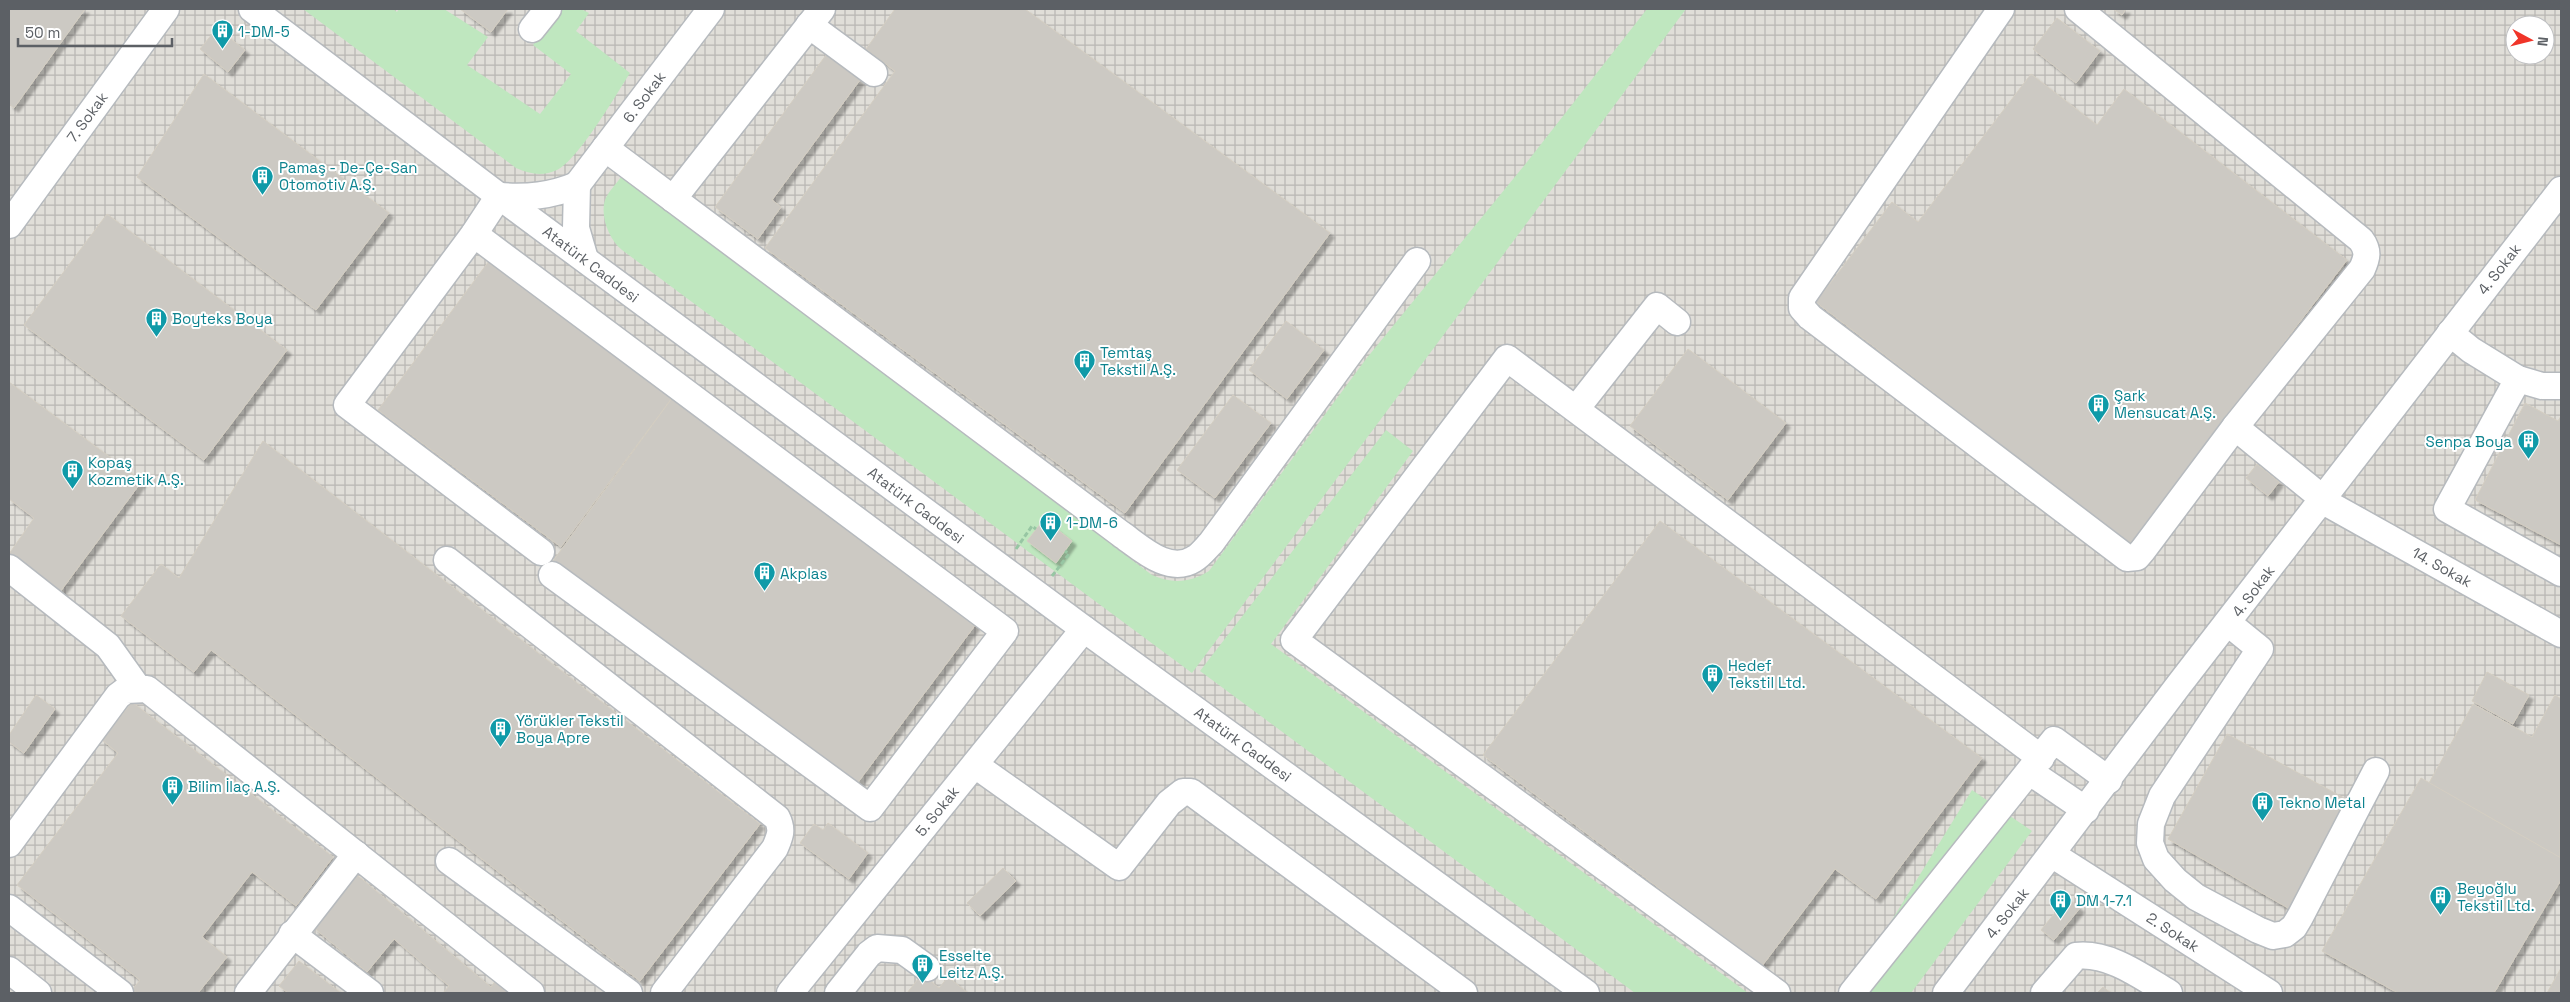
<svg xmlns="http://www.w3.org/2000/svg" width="2570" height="1002" font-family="'Space Grotesk',sans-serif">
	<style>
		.industrial { fill: url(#industrial-grid); fill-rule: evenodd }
		.green { fill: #bfe7bf }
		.building { fill: #ccc9c3; stroke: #d4cec2; filter: url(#shadow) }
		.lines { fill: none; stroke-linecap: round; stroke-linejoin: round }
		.minor-casing { stroke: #b6babe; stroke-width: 29 }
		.path { stroke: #97c6a3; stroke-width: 3; stroke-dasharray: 5 2.5; stroke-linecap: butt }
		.minor { stroke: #fff; stroke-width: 26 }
		.labels { text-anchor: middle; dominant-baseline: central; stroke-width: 4; stroke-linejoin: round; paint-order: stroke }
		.culture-label { font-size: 15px; fill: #0d838f; stroke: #fff; text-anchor: start }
		.street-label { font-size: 15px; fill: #5c6065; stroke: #fff }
	</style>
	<defs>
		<pattern id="industrial-grid" width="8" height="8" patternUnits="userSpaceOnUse" patternTransform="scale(1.25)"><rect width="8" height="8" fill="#e0ded8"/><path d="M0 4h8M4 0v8" fill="none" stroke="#b9b7b3"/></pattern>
		<filter id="shadow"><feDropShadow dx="4.5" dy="4.5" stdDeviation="1" flood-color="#0004"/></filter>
	</defs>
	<rect width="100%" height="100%" fill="#efece4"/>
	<path class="industrial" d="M 9,9 L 2561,9 L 2561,993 L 9,993 ZM 2515,25 L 2545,25 L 2545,55 L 2515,55 Z"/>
	<g class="green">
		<path d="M 303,9 L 393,9 L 397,12 L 399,9 L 444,9 L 488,37 L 467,65 L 540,114 L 571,74 L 533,45 L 560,9 L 581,9 L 589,13 L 576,31 L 630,73 C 616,95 578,160 557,170 C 542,177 530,174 516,168 Z"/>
		<path d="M 1647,9 L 1686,9 L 1192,673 L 622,250 C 609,239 600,217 605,200 C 608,192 616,184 621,177 L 1152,575 C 1172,584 1190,583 1209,571 L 1366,359 L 1527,162 Z"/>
		<polygon points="1386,430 1413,451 1271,644 1748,993 1635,993 1200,671"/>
		<polygon points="1972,790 2032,831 1911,993 1847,993"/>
	</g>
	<g class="building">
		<polygon points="9,9 85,9 14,108 9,104"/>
		<polygon points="460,9 508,9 491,32"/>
		<polygon points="895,9 1025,9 1330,233 1125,513 765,248 895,71 866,49"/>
		<polygon points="2113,9 2126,9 2122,15"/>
		<polygon points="2057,18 2100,51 2076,83 2033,49"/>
		<polygon points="217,28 245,50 228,72 200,49"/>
		<polygon points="826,55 860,80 772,200 781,207 758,239 715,207"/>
		<polygon points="204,74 389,213 316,310 137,177"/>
		<polygon points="2031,74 2097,125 2124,89 2347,260 2130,544 1816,302 1892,202 1918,222"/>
		<polygon points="107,214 287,350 204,460 24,325"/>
		<polygon points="492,257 675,394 561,547 378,410"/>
		<polygon points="1286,321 1324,350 1287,399 1249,370"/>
		<polygon points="1688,349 1786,423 1728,500 1630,426"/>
		<polygon points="9,382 142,481 60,592 9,554 34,518 9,499"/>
		<polygon points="675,394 976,624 853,789 553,561"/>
		<polygon points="1233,395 1271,423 1215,498 1177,470"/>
		<polygon points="2525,403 2558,421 2561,416 2561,545 2475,500"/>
		<polygon points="263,441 760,824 640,981 211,650 194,672 121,616 161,564 179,578"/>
		<polygon points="2257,464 2279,482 2268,496 2246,478"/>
		<polygon points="1044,519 1072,541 1056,563 1027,541"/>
		<polygon points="1660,521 1982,758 1876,899 1835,869 1762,966 1483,755"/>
		<polygon points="2487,672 2529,695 2513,724 2472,701"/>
		<polygon points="36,695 55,709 24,753 9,742 9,735"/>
		<polygon points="2555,695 2561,699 2560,858 2429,783 2473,704 2532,737"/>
		<polygon points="132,702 333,857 296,906 252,872 202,937 227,957 198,993 137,993 132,990 140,980 17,885 118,753 102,740"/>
		<polygon points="2227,734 2355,804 2295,912 2168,839"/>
		<polygon points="2421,778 2561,858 2561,880 2494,993 2398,993 2322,951"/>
		<polygon points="828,823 868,853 849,879 800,843 814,824 823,830"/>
		<polygon points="1003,868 1016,881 980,916 967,903"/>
		<polygon points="357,875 491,987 496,980 512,993 443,993 449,986 394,939 367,972 313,927"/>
		<polygon points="2067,898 2080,908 2054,940 2041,930"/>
		<polygon points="299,961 341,993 288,993 279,986"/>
		<polygon points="2561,968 2561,993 2547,993"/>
		<polygon points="922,974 939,988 948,977 968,993 907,993"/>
		<polygon points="2103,987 2111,993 2097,993"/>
	</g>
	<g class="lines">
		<defs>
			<g id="minor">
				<polyline points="252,9 499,196 1084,629 1586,993"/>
				<path d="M 2001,9 L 1802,298 L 1802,308 L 1810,317 L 2127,558 L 2137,557 L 2143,550 L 2235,427 L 2362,269 C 2367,258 2369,251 2361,240 L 2078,9"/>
				<polyline points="809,25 874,73"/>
				<polyline points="532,29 548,9"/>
				<path d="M 605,148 L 1121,534 C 1141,548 1169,575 1194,559 C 1200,556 1206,548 1211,543 L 1417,261"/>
				<polyline points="577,185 711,9"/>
				<polyline points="673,199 822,9"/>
				<polyline points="9,225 166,9"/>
				<polyline points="474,234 1005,631 870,808 552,575"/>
				<polyline points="2450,333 2471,350 2518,379 2447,509 2561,573"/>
				<polyline points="2518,379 2542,386 2561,386"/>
				<polyline points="1576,409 1657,306 1677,322"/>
				<polyline points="2235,427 2332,506 2561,634"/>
				<path d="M 541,552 L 347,405 L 474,234 L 499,196 C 527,198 551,196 577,185 L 576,228 L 585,259"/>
				<path d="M 447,560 L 777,818 C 783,830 780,836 775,848 L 664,993"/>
				<polyline points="9,568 108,646 138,688"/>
				<polyline points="2228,623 2260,649 2162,796 2151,824 2150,843 2156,859 2175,880 2196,897 2258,930 2273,936 2285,934 2294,927 2300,917 2376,771"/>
				<polyline points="975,765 1119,867 1169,803 1183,792 1191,792 1464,993"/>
				<polyline points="2030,772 2086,810"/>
				<polyline points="9,844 118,696 126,690 147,689 531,993"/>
				<polyline points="2053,855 2269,993"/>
				<polyline points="449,861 629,993"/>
				<polyline points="9,908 120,993"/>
				<polyline points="292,934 370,993"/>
				<polyline points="9,970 38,993"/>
				<polyline points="248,993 356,854"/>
				<polyline points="790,993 1084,629"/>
				<polyline points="838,993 869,954 877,948 902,950 927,968"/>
				<polyline points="1777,993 1294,640 1507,358 2041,758"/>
				<polyline points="1852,993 2054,740 2109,780"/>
				<polyline points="1946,993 2178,686 2561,190"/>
				<path d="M 2044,993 L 2076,956 C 2109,952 2142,977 2169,993"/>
			</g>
		</defs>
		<use href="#minor" class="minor-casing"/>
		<g class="path">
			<polyline points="1016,549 1032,526 1036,529"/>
			<polyline points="1052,576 1069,554 1065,551"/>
		</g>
		<use href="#minor" class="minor"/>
	</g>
	<defs>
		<symbol id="building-pin" viewBox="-11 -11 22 30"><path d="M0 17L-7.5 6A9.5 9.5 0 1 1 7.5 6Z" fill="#0f9aa8" stroke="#fff"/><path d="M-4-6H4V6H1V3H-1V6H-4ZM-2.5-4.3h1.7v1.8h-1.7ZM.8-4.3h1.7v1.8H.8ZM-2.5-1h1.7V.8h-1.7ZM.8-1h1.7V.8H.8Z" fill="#fff"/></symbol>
	</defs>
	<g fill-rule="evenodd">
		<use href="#building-pin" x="210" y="18" width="25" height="34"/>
		<use href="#building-pin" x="250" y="164" width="25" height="34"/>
		<use href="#building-pin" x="144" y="306" width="25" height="34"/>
		<use href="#building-pin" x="1072" y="348" width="25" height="34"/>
		<use href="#building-pin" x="2086" y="392" width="25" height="34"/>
		<use href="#building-pin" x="2516" y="428" width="25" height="34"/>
		<use href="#building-pin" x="60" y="458" width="25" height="34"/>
		<use href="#building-pin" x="1038" y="510" width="25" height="34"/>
		<use href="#building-pin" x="752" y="560" width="25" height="34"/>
		<use href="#building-pin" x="1700" y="662" width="25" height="34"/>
		<use href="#building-pin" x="488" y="716" width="25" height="34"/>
		<use href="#building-pin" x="160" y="774" width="25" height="34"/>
		<use href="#building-pin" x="2250" y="790" width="25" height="34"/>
		<use href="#building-pin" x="2428" y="884" width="25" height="34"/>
		<use href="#building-pin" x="2048" y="888" width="25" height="34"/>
		<use href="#building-pin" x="910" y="952" width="25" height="34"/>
	</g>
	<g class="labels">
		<g class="culture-label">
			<text x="238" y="31">1-DM-5</text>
			<text x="279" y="167">Pamaş - De-Çe-San<tspan x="279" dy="17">Otomotiv A.Ş.</tspan></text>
			<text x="172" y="318">Boyteks Boya</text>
			<text x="1100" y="352">Temtaş<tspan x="1100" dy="17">Tekstil A.Ş.</tspan></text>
			<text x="2114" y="395">Şark<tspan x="2114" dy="17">Mensucat A.Ş.</tspan></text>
			<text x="2512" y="441" text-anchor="end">Senpa Boya</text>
			<text x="88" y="462">Kopaş<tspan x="88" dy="17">Kozmetik A.Ş.</tspan></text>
			<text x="1066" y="522">1-DM-6</text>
			<text x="780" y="573">Akplas</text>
			<text x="1728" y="665">Hedef<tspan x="1728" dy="17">Tekstil Ltd.</tspan></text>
			<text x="516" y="720">Yörükler Tekstil<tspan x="516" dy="17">Boya Apre</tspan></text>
			<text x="188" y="786">Bilim İlaç A.Ş.</text>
			<text x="2278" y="802">Tekno Metal</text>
			<text x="2457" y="888">Beyoğlu<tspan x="2457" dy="17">Tekstil Ltd.</tspan></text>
			<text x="2076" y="900">DM 1-7.1</text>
			<text x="939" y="955">Esselte<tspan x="939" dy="17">Leitz A.Ş.</tspan></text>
		</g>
		<g class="street-label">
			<text transform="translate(644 97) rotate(-53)">6. Sokak</text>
			<text transform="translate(87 117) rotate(-54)">7. Sokak</text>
			<text transform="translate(591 264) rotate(37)">Atatürk Caddesi</text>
			<text transform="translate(2499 269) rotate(-52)">4. Sokak</text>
			<text transform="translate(916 505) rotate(37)">Atatürk Caddesi</text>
			<text transform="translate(2442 567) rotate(29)">14. Sokak</text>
			<text transform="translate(2253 591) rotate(-53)">4. Sokak</text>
			<text transform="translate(1243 744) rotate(36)">Atatürk Caddesi</text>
			<text transform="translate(937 811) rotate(-51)">5. Sokak</text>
			<text transform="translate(2007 913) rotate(-52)">4. Sokak</text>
			<text transform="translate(2173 932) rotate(33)">2. Sokak</text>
		</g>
	</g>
	<rect width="2570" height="1002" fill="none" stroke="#5c6065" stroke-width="20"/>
	<g transform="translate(2530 40) rotate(97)"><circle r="24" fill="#ffffff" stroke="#bebfc1"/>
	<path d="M0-4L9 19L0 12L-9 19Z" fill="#f03529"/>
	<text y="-8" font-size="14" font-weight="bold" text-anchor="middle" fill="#5c6065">N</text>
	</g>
	<path d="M18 38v8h154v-8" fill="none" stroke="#5c6065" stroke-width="2.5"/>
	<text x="25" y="38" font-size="15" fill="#5c6065" stroke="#ffffff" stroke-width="4" paint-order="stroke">50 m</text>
</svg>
